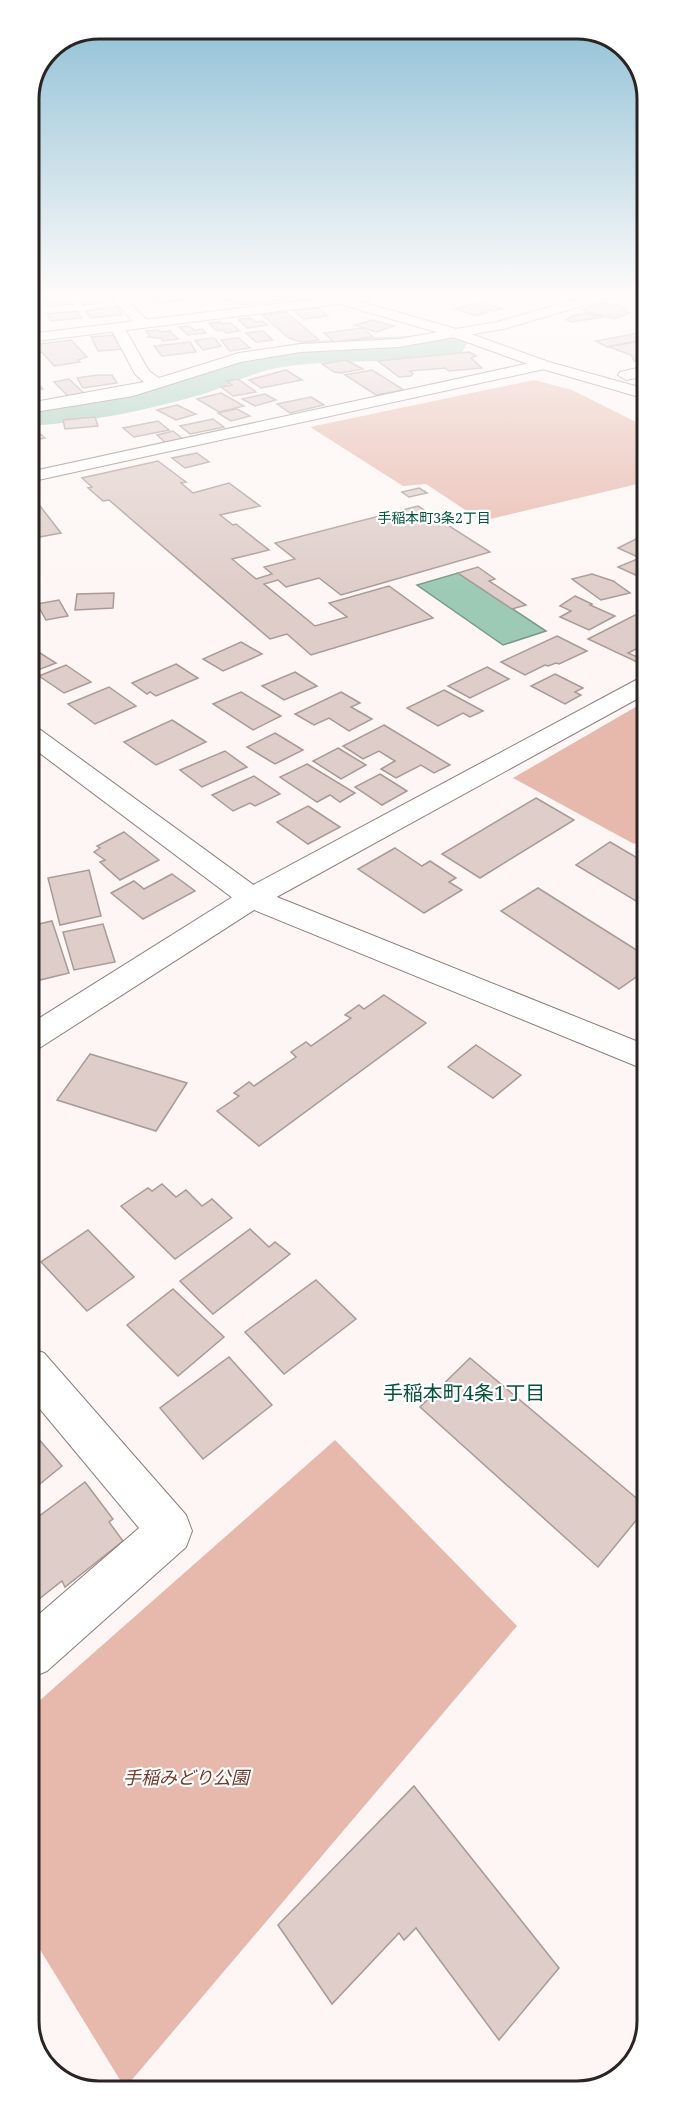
<svg xmlns="http://www.w3.org/2000/svg" width="676" height="2120" font-family="'Noto Serif','Noto Sans JP',serif">
	<style>
		.green { fill: #e7b9ad }
		.water { fill: #9dcab5; stroke: #7a9889; stroke-width: 1.5 }
		.lines { fill: none; stroke-linecap: round; stroke-linejoin: round }
		.river { fill: #9dcab5; fill-rule: evenodd }
		.building { fill: #dfcdc9; stroke: #aa9a96; stroke-width: 1.5 }
		.minor-casing { stroke: #8c7c78; stroke-width: 2 }
		.tertiary-casing { stroke: #8c7c78; stroke-width: 2 }
		.primary-casing { stroke: #8c7c78; stroke-width: 2 }
		.trunk-casing { stroke: #8c7c78; stroke-width: 2 }
		.minor { fill: #fff; fill-rule: evenodd }
		.tertiary { fill: #fff; fill-rule: evenodd }
		.primary { fill: #fff; fill-rule: evenodd }
		.trunk { fill: #fff; fill-rule: evenodd }
		.labels { text-anchor: middle; dominant-baseline: central; stroke-width: 4.5; stroke-linejoin: round; paint-order: stroke }
		.far-neighbourhood-label { font-size: 14px; fill: #04523a; stroke: #fff }
		.near-park-label { font-size: 18px; font-style: italic; fill: #73392a; stroke: #fff }
		.near-neighbourhood-label { font-size: 20px; fill: #04523a; stroke: #fff }
		.rim { fill: none; stroke: #2a2422; stroke-width: 3 }
	</style>
	<rect width="100%" height="100%" fill="#fdf6f4"/>
	<g class="green">
		<polygon points="534,380 572,390 646,427 646,482 482,521 426,484 403,486 310,427"/>
		<polygon points="646,701 646,837 634,844 513,778"/>
		<polygon points="335,1440 517,1626 125,2088 31,1935 30,1709"/>
	</g>
	<polygon class="water" points="458,573 546,631 503,645 417,585"/>
	<g class="lines">
		<path class="river" d="M 449,333 L 462,336 L 467,344 L 462,352 C 400,367 334,356 272,369 C 248,374 226,387 203,394 C 146,411 88,422 29,426 L 29,402 C 79,399 129,391 177,377 C 207,368 236,355 268,348 C 327,336 389,339 449,333 Z"/>
	</g>
	<g class="building">
		<polygon points="38,293 63,293 73,304 48,307"/>
		<polygon points="71,293 94,293 104,303 82,305 78,301 91,300 85,293"/>
		<polygon points="146,293 174,293 184,300 160,303 153,301"/>
		<polygon points="202,293 285,293 300,297 244,305"/>
		<polygon points="484,293 516,293 522,295 502,299"/>
		<polygon points="482,301 502,309 495,311 487,310 482,312 486,313 477,316 455,309"/>
		<polygon points="601,303 619,305 627,309 623,310 629,313 614,319 582,310"/>
		<polygon points="116,306 122,315 91,318 86,311"/>
		<polygon points="318,308 328,316 304,319 294,311"/>
		<polygon points="77,311 82,318 51,321 47,314"/>
		<polygon points="286,312 319,340 302,342 289,338 262,315"/>
		<polygon points="586,313 603,317 572,322 567,320 572,316"/>
		<polygon points="250,318 256,322 262,321 267,325 247,328 238,319"/>
		<polygon points="372,320 394,326 376,332 355,325"/>
		<polygon points="220,322 222,324 231,323 240,331 226,333 223,330 217,331 209,323"/>
		<polygon points="188,326 195,330 202,329 206,333 188,335 179,327"/>
		<polygon points="363,328 373,337 334,342 324,333"/>
		<polygon points="158,330 160,332 170,331 178,339 163,341 161,338 148,337 150,336 146,331"/>
		<polygon points="263,331 273,340 256,342 246,333"/>
		<polygon points="638,333 645,336 645,339 607,347 596,341"/>
		<polygon points="115,335 122,349 98,351 91,337"/>
		<polygon points="214,338 221,346 203,350 195,340"/>
		<polygon points="239,338 250,348 230,351 221,340"/>
		<polygon points="71,340 87,357 78,360 80,362 54,366 42,352 38,353 31,345"/>
		<polygon points="645,340 644,363 634,361 631,355 609,347"/>
		<polygon points="190,342 196,352 162,356 154,346"/>
		<polygon points="469,352 476,356 471,358 482,368 449,371 445,368 410,371 413,374 411,376 399,377 378,361"/>
		<polygon points="346,360 363,369 341,373 334,372 322,364"/>
		<polygon points="286,370 302,380 261,388 249,380"/>
		<polygon points="372,370 404,390 376,395 345,375"/>
		<polygon points="97,375 112,375 117,383 83,388 77,378"/>
		<polygon points="29,376 43,389 29,391"/>
		<polygon points="69,379 87,396 71,399 54,382"/>
		<polygon points="238,379 256,392 233,396 221,387 232,385 227,381"/>
		<polygon points="221,393 244,406 219,412 197,399"/>
		<polygon points="265,394 276,400 255,406 242,399"/>
		<polygon points="311,397 324,405 290,413 277,404"/>
		<polygon points="177,405 196,414 176,420 157,410"/>
		<polygon points="237,409 250,416 231,421 218,413"/>
		<polygon points="95,417 98,426 65,429 63,420"/>
		<polygon points="213,419 224,427 190,434 180,426"/>
		<polygon points="158,421 169,430 134,437 123,428"/>
		<polygon points="29,425 30,425 45,438 29,441"/>
		<polygon points="173,431 183,439 166,443 157,435"/>
		<polygon points="197,453 209,462 185,468 172,458"/>
		<polygon points="158,461 186,482 181,483 193,493 229,483 260,506 220,515 233,525 236,524 269,550 232,559 256,579 272,574 264,567 295,559 275,543 418,506 490,552 341,595 319,578 286,587 278,580 264,584 315,626 347,617 329,603 389,586 433,618 311,655 287,634 270,639 109,500 103,501 88,488 92,487 82,478"/>
		<polygon points="419,488 427,493 409,497 402,492"/>
		<polygon points="40,506 61,533 29,539 29,508"/>
		<polygon points="638,538 646,541 646,577 642,578 618,567 640,558 618,548"/>
		<polygon points="478,567 495,579 489,581 526,605 512,609 458,573"/>
		<polygon points="592,574 613,581 630,593 601,600 572,579"/>
		<polygon points="114,593 113,608 75,610 77,594"/>
		<polygon points="575,596 592,604 590,605 615,616 589,630 560,617 571,611 560,606"/>
		<polygon points="59,600 68,616 46,620 37,604"/>
		<polygon points="643,611 646,612 646,644 628,653 642,659 637,662 588,639"/>
		<polygon points="557,636 587,651 559,664 556,663 548,666 545,665 525,675 501,662"/>
		<polygon points="241,642 262,654 223,671 203,659"/>
		<polygon points="29,646 56,663 38,670 29,664"/>
		<polygon points="176,664 198,678 156,696 150,692 147,694 132,683"/>
		<polygon points="66,665 91,682 64,693 39,676"/>
		<polygon points="487,667 509,679 470,698 448,686"/>
		<polygon points="295,672 317,686 284,700 262,686"/>
		<polygon points="555,674 583,688 575,692 581,695 565,704 531,686"/>
		<polygon points="109,687 136,706 95,724 68,704"/>
		<polygon points="444,690 483,711 470,717 463,713 438,726 407,708"/>
		<polygon points="241,692 281,716 253,730 213,704"/>
		<polygon points="341,692 360,703 351,707 372,719 349,731 329,718 314,725 295,714"/>
		<polygon points="172,720 206,742 156,765 124,742"/>
		<polygon points="384,725 450,765 434,773 421,765 396,778 381,769 395,761 379,751 363,759 343,746"/>
		<polygon points="275,733 303,750 275,764 247,747"/>
		<polygon points="338,748 366,765 341,779 313,761"/>
		<polygon points="225,751 247,767 202,787 180,770"/>
		<polygon points="307,764 355,793 340,802 330,795 317,802 280,777"/>
		<polygon points="380,774 407,791 382,805 355,787"/>
		<polygon points="254,776 280,794 255,806 250,803 233,811 212,795"/>
		<polygon points="536,798 574,820 480,878 442,854"/>
		<polygon points="308,806 340,827 308,844 277,822"/>
		<polygon points="124,832 159,860 120,880 100,862 105,860 94,852 100,848 97,846"/>
		<polygon points="610,842 646,863 646,907 576,865"/>
		<polygon points="395,848 422,866 430,861 456,878 449,882 462,890 424,913 358,869"/>
		<polygon points="89,870 101,916 60,925 48,878"/>
		<polygon points="172,874 195,891 143,919 111,893 134,881 144,889"/>
		<polygon points="538,888 646,956 646,970 619,989 501,911"/>
		<polygon points="52,921 69,973 40,980 39,977 30,979 30,926"/>
		<polygon points="103,924 115,962 74,970 63,932"/>
		<polygon points="384,995 426,1023 259,1146 217,1111 239,1096 234,1093 249,1082 254,1086 296,1057 291,1052 306,1042 311,1046 351,1018 345,1015 359,1005 364,1009"/>
		<polygon points="476,1045 521,1075 493,1098 448,1067"/>
		<polygon points="90,1054 187,1083 156,1131 57,1100"/>
		<polygon points="162,1184 176,1197 186,1190 202,1206 212,1199 232,1218 175,1259 121,1206 148,1188 152,1191"/>
		<polygon points="250,1229 269,1247 275,1242 290,1254 213,1314 180,1281"/>
		<polygon points="88,1230 134,1277 87,1311 41,1262"/>
		<polygon points="316,1280 356,1319 284,1374 245,1332"/>
		<polygon points="173,1289 224,1337 178,1376 127,1325"/>
		<polygon points="229,1357 272,1405 203,1459 160,1408"/>
		<polygon points="470,1358 647,1507 598,1567 420,1407"/>
		<polygon points="30,1429 62,1466 30,1492"/>
		<polygon points="85,1482 113,1519 109,1522 123,1541 65,1587 62,1581 39,1599 30,1586 30,1523"/>
		<polygon points="414,1786 559,1968 499,2040 416,1928 404,1940 399,1933 332,2004 278,1925"/>
	</g>
	<g class="lines">
		<defs>
			<g id="minor">
				<polygon points="107,293 120,293 147,320 149,323 147,326 137,326"/>
				<polygon points="117,323 124,327 149,371 159,378 239,353 301,344 399,339 455,329 462,333 455,337 399,347 301,352 241,362 133,396 29,413 29,403 144,382 135,374 110,327"/>
				<polygon points="544,360 552,365 549,368 29,482 29,472"/>
				<polygon points="646,366 646,376 626,380 618,375 620,372"/>
				<polygon points="646,677 646,694 262,905 41,1047 30,1051 30,1024 242,891 638,679"/>
				<polygon points="30,1348 44,1353 186,1515 192,1531 186,1547 47,1671 30,1678 30,1622 139,1528 30,1397"/>
			</g>
			<g id="tertiary">
				<polygon points="365,293 370,294 372,297 370,300 29,342 29,334"/>
				<polygon points="29,726 38,728 262,891 646,1045 646,1070 242,905 29,745"/>
			</g>
			<polygon id="primary" points="598,293 618,293 616,296 504,329 455,337 448,333 450,330 497,322"/>
			<polygon id="trunk" points="310,293 330,293 460,330 549,362 646,389 646,399 539,368 450,336 312,296"/>
		</defs>
		<use href="#minor" class="minor-casing"/>
		<use href="#tertiary" class="tertiary-casing"/>
		<use href="#primary" class="primary-casing"/>
		<use href="#trunk" class="trunk-casing"/>
		<use href="#minor" class="minor"/>
		<use href="#tertiary" class="tertiary"/>
		<use href="#primary" class="primary"/>
		<use href="#trunk" class="trunk"/>
	</g>
	<linearGradient id="sky" x2="0" y2="1"><stop stop-color="#8abdd4"/><stop offset="0.5" stop-color="#fefbfa"/><stop offset="1" stop-color="#fefbfa" stop-opacity="0"/></linearGradient>
	<rect width="676" height="589" fill="url(#sky)"/>
	<g class="labels">
		<g class="far-neighbourhood-label">
			<text x="434" y="517">手稲本町3条2丁目</text>
		</g>
		<g class="near-park-label">
			<text x="186" y="1777">手稲みどり公園</text>
		</g>
		<g class="near-neighbourhood-label">
			<text x="464" y="1392">手稲本町4条1丁目</text>
		</g>
	</g>
	<path d="M0 0H676V2120H0ZM99 39H577A60 60 0 0 1 637 99V2021A60 60 0 0 1 577 2081H99A60 60 0 0 1 39 2021V99A60 60 0 0 1 99 39Z" fill="#fff" fill-rule="evenodd"/>
	<path class="rim" d="M99 39H577A60 60 0 0 1 637 99V2021A60 60 0 0 1 577 2081H99A60 60 0 0 1 39 2021V99A60 60 0 0 1 99 39Z"/>
</svg>
